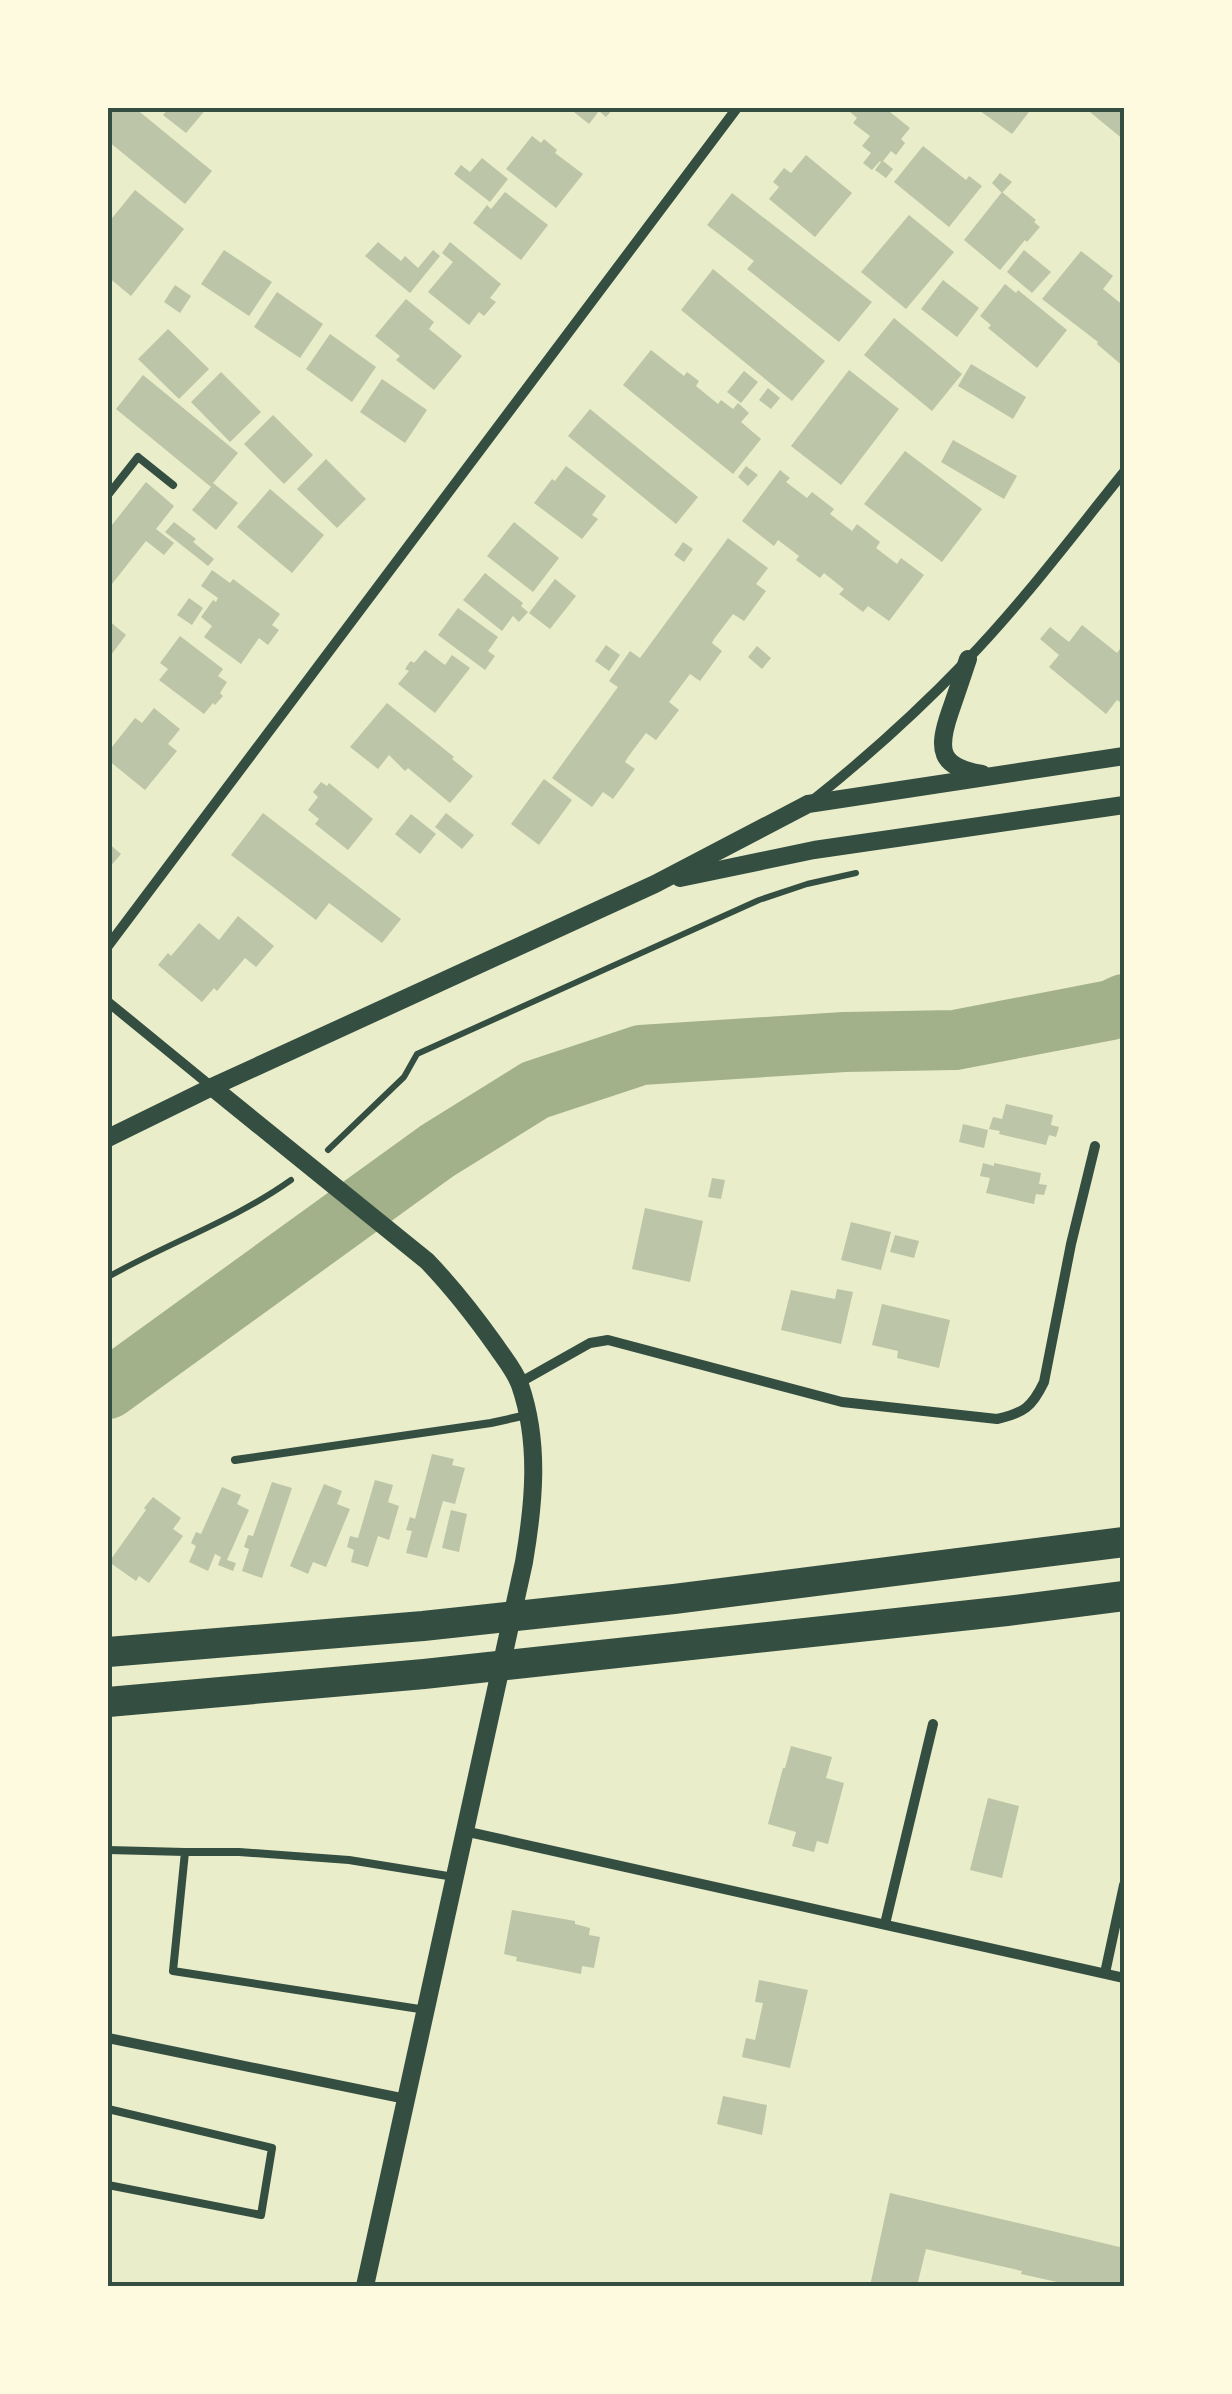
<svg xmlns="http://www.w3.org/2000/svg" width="1232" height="2394" font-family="Quicksand,sans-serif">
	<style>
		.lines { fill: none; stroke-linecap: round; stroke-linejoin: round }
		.river { stroke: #a3b18a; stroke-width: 60 }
		.building { fill: #bcc5a7 }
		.path { stroke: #344e41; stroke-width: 6 }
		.service { stroke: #344e41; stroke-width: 8 }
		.minor { stroke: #344e41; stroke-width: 10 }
		.tertiary { stroke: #344e41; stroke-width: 18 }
		.motorway { stroke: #344e41; stroke-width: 30 }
		.neatline { fill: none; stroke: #344e41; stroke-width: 4 }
	</style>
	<rect width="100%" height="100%" fill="#e9edc9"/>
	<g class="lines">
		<polyline class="river" points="108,1389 437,1151 535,1090 641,1055 844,1042 955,1040 1111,1010 1124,1004"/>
	</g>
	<g class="building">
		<polygon points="108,108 135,108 212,171 185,204 108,141"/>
		<polygon points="169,108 207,108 186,133 163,115"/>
		<polygon points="569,108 614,108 606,117 599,111 589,124"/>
		<polygon points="850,108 885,108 910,128 901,139 905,143 896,155 891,151 883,161 893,169 886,178 875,170 881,162 880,161 872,170 863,163 871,153 862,146 870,136 853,123 857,118 848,110"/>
		<polygon points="976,108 1032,108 1012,134"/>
		<polygon points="1085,108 1124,108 1124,140"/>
		<polygon points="532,136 541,143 544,139 557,150 555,153 583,174 556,208 506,169"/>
		<polygon points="923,146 966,180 969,176 982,186 949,227 894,182"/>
		<polygon points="806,155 852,193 815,237 769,199 779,187 773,182 780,173 784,168 791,173"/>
		<polygon points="482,158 508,179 490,202 454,174 461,165 470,172"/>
		<polygon points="1000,173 1012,182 1002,193 992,183"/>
		<polygon points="135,190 184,229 131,296 108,277 108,223"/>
		<polygon points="505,192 548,225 521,260 473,223 487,205 491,209"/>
		<polygon points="1002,192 1036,220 1034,222 1040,227 1027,242 1025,240 1000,270 964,240"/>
		<polygon points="732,193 872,302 839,342 747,269 754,261 707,225"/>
		<polygon points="909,215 954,252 906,309 861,272"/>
		<polygon points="378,242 401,261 405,256 418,268 433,250 440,256 410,293 365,256"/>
		<polygon points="450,242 501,284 490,298 496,302 484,316 479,312 469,325 428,292 453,262 442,253"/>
		<polygon points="224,250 272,282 249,316 201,284"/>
		<polygon points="1024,250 1051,272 1032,293 1007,272"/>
		<polygon points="1081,251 1113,276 1103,289 1124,306 1124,367 1097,344 1098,342 1042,299"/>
		<polygon points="713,269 825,361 792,401 681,310"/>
		<polygon points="943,280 979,308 957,337 921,309"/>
		<polygon points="1005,284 1016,293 1018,290 1067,330 1037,368 988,328 991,325 980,316"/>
		<polygon points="175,285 191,296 180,313 164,302"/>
		<polygon points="277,292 323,324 300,358 254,327"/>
		<polygon points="406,299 434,322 429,329 462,356 434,390 396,360 400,356 375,336"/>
		<polygon points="894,318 962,374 932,411 864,355"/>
		<polygon points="168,329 209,369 179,399 138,359"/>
		<polygon points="330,334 376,367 352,402 306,369"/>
		<polygon points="651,350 684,376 687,372 699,381 696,386 718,404 721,400 733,409 738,403 749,413 741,422 761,439 733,474 623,385"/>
		<polygon points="971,364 1026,397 1013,419 958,386"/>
		<polygon points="849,370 899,409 841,485 791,446"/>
		<polygon points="744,371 758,382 741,403 727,392"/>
		<polygon points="221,372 261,412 230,442 191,402"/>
		<polygon points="143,375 238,453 213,483 238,503 216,530 192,510 211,487 116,409"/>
		<polygon points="382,379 427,410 405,443 360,412"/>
		<polygon points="768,388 780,398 771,409 759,400"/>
		<polygon points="590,409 698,497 676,524 568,436"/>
		<polygon points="273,415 313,455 284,484 244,444"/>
		<polygon points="953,440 1017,476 1004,499 941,462"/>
		<polygon points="905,451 982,509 942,562 864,504"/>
		<polygon points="326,459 366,499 337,528 297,489"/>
		<polygon points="566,466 606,496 592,515 598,519 582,539 534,503 552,479 555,481"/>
		<polygon points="746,466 758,475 748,486 738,477"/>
		<polygon points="780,470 790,478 786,482 807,498 812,492 834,509 830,514 852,531 857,524 880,542 876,548 897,564 901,558 924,575 889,621 868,606 863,612 839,594 844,589 824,573 820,578 796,560 799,556 778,540 774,546 742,521"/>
		<polygon points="146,482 174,506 156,529 174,543 164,555 146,541 108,589 108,530"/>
		<polygon points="270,489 324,535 292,573 237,527"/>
		<polygon points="174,522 196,539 193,542 214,559 208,566 165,532"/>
		<polygon points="514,522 559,558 533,592 487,556"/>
		<polygon points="728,538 768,568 756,584 766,591 744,621 733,614 714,639 712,643 722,651 700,681 690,674 669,702 679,710 656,740 646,733 628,757 625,762 635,769 613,799 603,792 592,807 552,778 618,687 609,681 630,651 640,658"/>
		<polygon points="683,542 693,549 684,562 674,555"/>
		<polygon points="212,570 230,583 233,579 280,614 272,625 279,630 268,645 259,638 241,664 204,637 212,626 201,617 213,600 216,602 218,598 201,586"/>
		<polygon points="485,573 523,603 521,606 528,612 519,622 513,616 502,631 463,600"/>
		<polygon points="555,579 576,596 550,629 529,613"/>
		<polygon points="189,598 203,608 192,625 177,615"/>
		<polygon points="458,608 498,637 488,651 495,656 485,670 438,635"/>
		<polygon points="108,620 126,635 108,659"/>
		<polygon points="1082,625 1117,653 1124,643 1124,705 1117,700 1106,714 1049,667 1059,655 1040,639 1050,627 1069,642"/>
		<polygon points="180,636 223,669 218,676 227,682 220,693 223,696 215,705 213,703 204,714 159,680 168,669 160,663"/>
		<polygon points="606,645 620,655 609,671 595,661"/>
		<polygon points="757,646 771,658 762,669 748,657"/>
		<polygon points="425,650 445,665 452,655 470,668 435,713 398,684 409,671 405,669 409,663 411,661 414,663"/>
		<polygon points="387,703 454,757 452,759 473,776 450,803 408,768 405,771 389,755 378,769 350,747"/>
		<polygon points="154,708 180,729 168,744 177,751 145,790 108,760 108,752 135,718 142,723"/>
		<polygon points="544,779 572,800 539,845 511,824"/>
		<polygon points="321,782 327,786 329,783 373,819 348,850 315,824 319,819 308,810 318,797 313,792"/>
		<polygon points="263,813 401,919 382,943 329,903 316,920 231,855"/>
		<polygon points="446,813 474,835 462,849 435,827"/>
		<polygon points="411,814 436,834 420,854 395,834"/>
		<polygon points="108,843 121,854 108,869"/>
		<polygon points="238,916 274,946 256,967 245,958 217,991 214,988 202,1002 158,965 168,953 171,956 199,923 219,940"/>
		<polygon points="1006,1104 1053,1115 1051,1125 1059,1127 1056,1137 1049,1135 1046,1145 999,1134 1000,1131 989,1129 993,1117 1002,1119"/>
		<polygon points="963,1124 988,1130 984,1148 959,1142"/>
		<polygon points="983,1163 994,1166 994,1163 1041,1173 1039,1184 1047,1185 1044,1195 1036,1194 1034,1204 986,1193 990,1178 980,1176"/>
		<polygon points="712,1178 725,1180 721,1199 708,1197"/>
		<polygon points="645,1208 703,1221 690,1282 632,1269"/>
		<polygon points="851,1222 891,1232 881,1270 841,1260"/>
		<polygon points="895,1235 919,1241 914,1258 890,1252"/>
		<polygon points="837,1289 853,1292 841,1344 781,1330 791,1290 835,1299"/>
		<polygon points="882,1304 950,1320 939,1368 897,1358 898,1351 872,1345"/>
		<polygon points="432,1454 454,1459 452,1465 465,1468 455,1504 443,1501 427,1558 406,1553 412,1531 406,1530 410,1517 415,1519"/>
		<polygon points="375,1480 393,1485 388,1502 399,1506 389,1540 378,1536 368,1567 351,1562 354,1550 347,1547 350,1536 358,1538"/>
		<polygon points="272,1482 292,1488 262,1578 242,1571 249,1549 244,1547 248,1535 253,1536"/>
		<polygon points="324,1484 342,1491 337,1504 350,1509 326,1567 313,1562 308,1574 290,1566"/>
		<polygon points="222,1487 241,1495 237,1504 249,1510 227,1560 236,1563 233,1571 218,1565 221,1557 215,1554 208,1571 189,1562 196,1546 191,1543 196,1532 201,1534"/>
		<polygon points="153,1497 181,1518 173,1529 183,1536 149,1583 139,1576 136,1581 109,1562 146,1510 144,1508"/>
		<polygon points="451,1510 467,1514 459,1552 442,1548"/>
		<polygon points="791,1746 832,1757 826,1778 844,1783 828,1844 817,1841 814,1852 792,1846 796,1832 768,1824 783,1768 785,1768"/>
		<polygon points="988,1798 1019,1806 1002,1878 970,1870"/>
		<polygon points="512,1910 575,1921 575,1924 590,1928 589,1935 600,1937 594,1968 582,1966 581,1974 516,1961 517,1957 504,1954"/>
		<polygon points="759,1980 808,1990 790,2068 742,2057 746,2038 755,2040 763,2003 755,2002"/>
		<polygon points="723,2096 767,2105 762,2135 717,2124"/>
		<polygon points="890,2193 1124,2248 1124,2286 1075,2286 1021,2274 1022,2271 926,2249 917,2286 870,2286"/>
	</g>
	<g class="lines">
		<g class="path">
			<polyline points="328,1150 404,1077 417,1054 759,900 807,884 856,873"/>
			<path d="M 108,1277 C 168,1243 235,1220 291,1180"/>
		</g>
		<g class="service">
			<polyline points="108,495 138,457 173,485"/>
			<polyline points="235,1460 491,1423 527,1415"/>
			<polyline points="108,1850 185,1852 173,1971 426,2010"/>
			<polyline points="185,1852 239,1852 349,1860 454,1877"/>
			<polyline points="108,2109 272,2148 261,2215 108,2185"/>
		</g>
		<g class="minor">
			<path d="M 813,800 C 867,757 918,711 966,661 C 1023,602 1073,535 1124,472"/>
			<polyline points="108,946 737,108"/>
			<polyline points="108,1002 212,1087"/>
			<path d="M 519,1383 L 590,1343 L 608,1340 L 842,1402 L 997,1419 C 1024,1413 1032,1407 1044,1382 L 1071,1244 L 1095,1146"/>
			<polyline points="464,1831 1124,1978"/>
			<polyline points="885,1924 933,1724"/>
			<polyline points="1105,1973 1124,1885"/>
			<polyline points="108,2038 406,2099"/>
		</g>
		<g class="tertiary">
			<path d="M 968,659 C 962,677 956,695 950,712 C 937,750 939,767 982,774"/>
			<polyline points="680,878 814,850 1124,805"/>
			<path d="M 212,1087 L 427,1261 C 453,1288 474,1315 496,1346 C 504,1358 515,1371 520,1385 C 540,1443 534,1503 524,1562 L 365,2286"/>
			<polyline points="108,1138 212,1087 655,884 808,804 1124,756"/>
		</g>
		<g class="motorway">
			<polyline points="108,1652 423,1626 674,1599 1124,1542"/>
			<polyline points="108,1702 424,1674 1007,1611 1124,1596"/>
		</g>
	</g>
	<rect width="1232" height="2394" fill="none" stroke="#fefae0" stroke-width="220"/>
	<rect x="110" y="110" width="1012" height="2174" class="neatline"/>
</svg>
